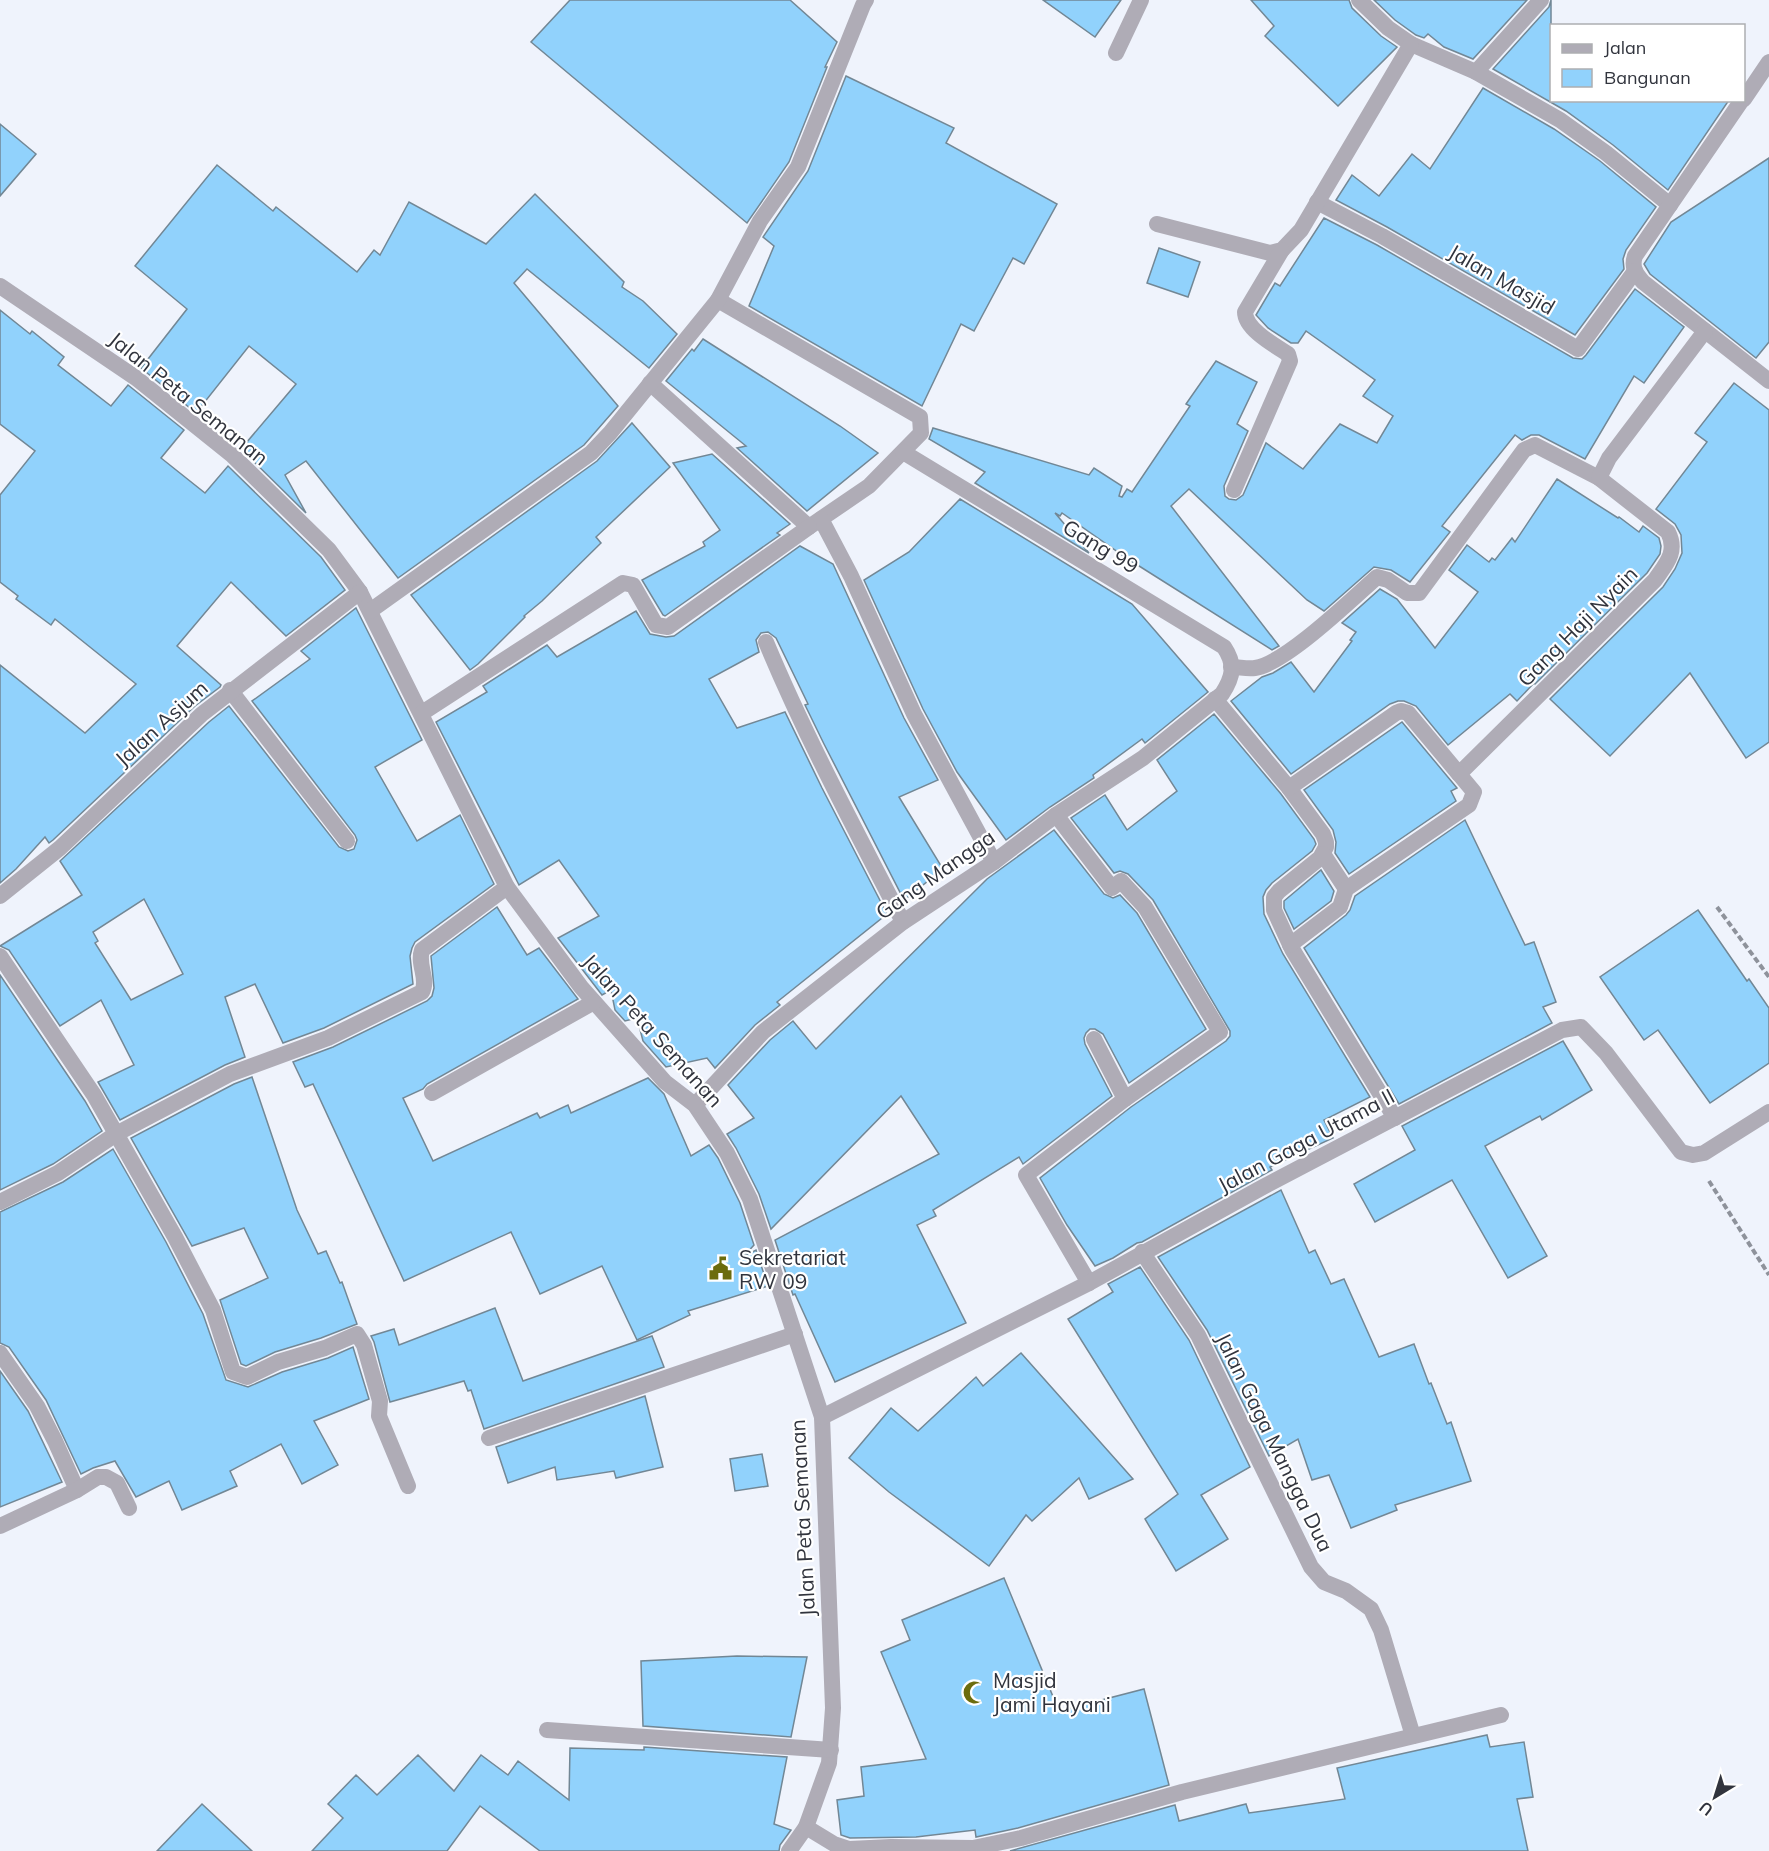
<svg xmlns="http://www.w3.org/2000/svg" width="1769" height="1851" font-family="Mulish,sans-serif">
	<style>
		.building { fill: #91d2fc; stroke: #728795; stroke-width: 1.5; fill-rule: evenodd }
		.lines { fill: none; stroke-linecap: round; stroke-linejoin: round }
		.path { stroke: #8e929b; stroke-width: 4; stroke-dasharray: 6 3; stroke-linecap: butt }
		.minor { stroke: #afacb6; stroke-width: 16 }
		.labels { text-anchor: middle; dominant-baseline: central; stroke-width: 4.5; stroke-linejoin: round; paint-order: stroke }
		.street-label { font-size: 21px; fill: #31343d; stroke: #fff }
		.poi-label { font-size: 21px; fill: #31343d; stroke: #fff; text-anchor: start }
	</style>
	<rect width="100%" height="100%" fill="#eff3fc"/>
	<g class="building">
		<polygon points="570,0 790,0 837,42 825,67 827,67 789,162 747,223 531,42"/>
		<polygon points="1043,0 1121,0 1095,37"/>
		<polygon points="1251,0 1349,0 1352,8 1381,36 1397,47 1338,106 1265,36 1274,26"/>
		<polygon points="1374,0 1527,0 1473,59 1444,47 1428,34 1424,38 1416,35 1395,20"/>
		<polygon points="1551,0 1551,100 1729,100 1668,190 1613,145 1566,111 1493,69 1549,7"/>
		<polygon points="846,76 954,128 946,143 1057,204 1024,264 1013,258 974,331 961,324 922,406 749,306 774,246 763,237 808,171"/>
		<polygon points="1483,88 1554,129 1600,161 1656,207 1626,250 1623,259 1624,269 1575,335 1387,227 1336,200 1352,175 1379,196 1412,154 1430,169"/>
		<polygon points="0,124 36,154 0,196"/>
		<polygon points="1769,158 1769,342 1756,358 1650,274 1644,264 1671,222"/>
		<polygon points="217,165 273,211 276,207 357,272 374,250 380,255 409,202 486,244 535,194 624,282 622,287 643,301 677,334 649,368 527,269 514,283 618,406 584,445 398,578 306,461 285,475 306,513 241,449 296,384 249,346 196,413 141,368 187,309 135,266"/>
		<polygon points="1324,218 1377,245 1573,358 1582,359 1586,355 1635,289 1684,327 1644,383 1634,376 1585,459 1539,435 1531,435 1522,440 1515,435 1442,526 1450,532 1410,582 1391,570 1374,567 1324,611 1307,600 1189,489 1171,506 1279,646 1272,650 1128,559 1062,513 1060,516 1055,513 1089,553 975,483 985,472 929,439 933,428 1089,475 1094,468 1122,486 1119,496 1122,497 1127,489 1132,492 1190,406 1186,404 1216,361 1257,382 1237,424 1248,431 1224,486 1225,496 1229,499 1236,500 1243,495 1266,443 1303,469 1340,424 1377,443 1393,416 1363,396 1375,380 1306,331 1298,343 1291,343 1268,328 1256,315 1275,283 1280,286"/>
		<polygon points="1159,248 1200,262 1188,297 1147,283"/>
		<polygon points="0,310 30,334 32,331 64,357 58,365 111,406 128,385 184,430 161,458 205,493 228,466 321,557 345,590 286,636 231,582 177,646 221,685 220,687 195,706 53,840 49,843 45,837 16,869 0,883 0,665 85,733 136,684 55,619 51,625 16,599 18,596 0,582 0,495 35,451 0,424"/>
		<polygon points="703,339 840,426 878,453 807,511 737,448 746,446 666,381 692,349 694,351"/>
		<polygon points="1734,383 1769,410 1769,742 1746,758 1690,673 1610,756 1550,699 1663,587 1675,569 1682,553 1681,535 1675,524 1656,509 1707,442 1695,433"/>
		<polygon points="632,423 670,467 596,537 601,543 542,601 524,616 525,617 478,664 470,670 411,595 597,461"/>
		<polygon points="712,454 790,524 777,533 780,535 665,616 663,615 642,580 705,546 703,542 720,530 673,463"/>
		<polygon points="1557,479 1618,518 1619,517 1639,532 1643,526 1659,538 1661,546 1660,554 1647,573 1535,684 1534,683 1517,701 1510,694 1448,745 1416,706 1404,701 1398,701 1390,704 1291,774 1231,701 1262,677 1273,673 1291,662 1314,692 1352,641 1350,640 1356,632 1342,623 1380,589 1397,599 1435,648 1478,592 1449,570 1467,545 1489,562 1492,558 1495,560 1512,538 1515,542"/>
		<polygon points="960,499 1132,604 1208,692 1145,743 1142,739 1093,775 1094,778 1050,807 1006,840 957,772 923,709 864,580 909,552"/>
		<polygon points="800,546 833,564 904,718 938,780 899,797 943,869 904,900 824,744 805,705 808,704 776,638 768,632 761,633 756,640 759,652 709,679 737,728 785,712 822,788 887,914 777,1002 780,1005 755,1025 715,1068 707,1058 666,1067 643,1041 637,1018 625,1021 615,1010 611,990 602,995 558,938 599,916 559,860 519,885 436,722 487,692 483,686 547,645 557,657 636,611 650,634 666,637 674,636"/>
		<path d="M 356,608 L 422,740 L 375,767 L 417,841 L 460,815 L 494,884 L 415,942 L 412,948 L 410,956 L 413,984 L 324,1028 L 283,1043 L 255,984 L 225,997 L 245,1057 L 225,1065 L 120,1120 L 98,1082 L 134,1065 L 101,1000 L 60,1026 L 9,950 L 0,946 L 82,895 L 60,861 L 209,722 L 229,706 L 339,847 L 348,851 L 354,849 L 357,840 L 355,835 L 252,701 L 310,659 L 301,651 ZM 144,899 L 183,974 L 131,1000 L 95,943 L 98,941 L 93,932 Z"/>
		<polygon points="1214,714 1281,794 1314,839 1316,844 1312,851 1272,883 1266,890 1263,897 1264,914 1283,954 1370,1097 1324,1120 1333,1138 1270,1167 1272,1170 1142,1242 1137,1243 1113,1258 1095,1266 1067,1225 1040,1178 1131,1107 1226,1041 1230,1036 1230,1031 1153,900 1128,874 1120,871 1114,873 1071,818 1105,795 1127,830 1177,791 1157,760"/>
		<polygon points="1402,722 1457,788 1451,791 1456,801 1349,874 1335,853 1336,842 1333,830 1304,790"/>
		<polygon points="1465,820 1525,945 1534,942 1556,1002 1543,1007 1552,1023 1399,1104 1304,948 1346,915 1350,910 1355,896"/>
		<polygon points="1054,830 1104,894 1113,898 1120,895 1137,913 1206,1029 1129,1083 1103,1034 1095,1029 1090,1029 1086,1033 1084,1038 1085,1044 1112,1096 1023,1164 1019,1157 933,1210 936,1216 917,1225 966,1323 835,1382 795,1294 793,1295 792,1292 775,1240 939,1154 901,1096 771,1229 759,1194 736,1148 727,1134 754,1118 728,1085 770,1040 793,1021 816,1049 987,879"/>
		<polygon points="1321,870 1334,891 1331,901 1294,929 1284,908 1284,901"/>
		<polygon points="497,907 527,955 539,948 578,999 427,1084 423,1089 403,1098 433,1161 537,1113 540,1118 568,1105 571,1113 648,1078 664,1094 691,1156 709,1145 718,1158 740,1203 754,1245 743,1257 756,1250 768,1286 688,1311 690,1315 637,1340 602,1266 540,1294 511,1232 404,1281 313,1084 305,1087 293,1062 333,1047 427,1001 432,996 434,988 431,956"/>
		<polygon points="1698,910 1747,981 1749,979 1769,1008 1769,1063 1710,1103 1658,1030 1644,1040 1600,977"/>
		<polygon points="0,975 85,1101 102,1131 53,1164 0,1190"/>
		<polygon points="1563,1041 1592,1090 1542,1120 1540,1116 1485,1146 1547,1256 1508,1278 1452,1180 1375,1222 1354,1184 1415,1150 1402,1126"/>
		<polygon points="252,1077 297,1210 318,1254 326,1251 340,1283 342,1282 357,1324 321,1338 275,1352 246,1366 241,1364 220,1300 268,1278 244,1228 192,1246 131,1138 234,1084"/>
		<polygon points="113,1149 166,1242 203,1314 226,1380 248,1387 282,1372 328,1358 353,1347 369,1399 314,1421 338,1465 302,1484 281,1444 230,1471 237,1486 182,1510 169,1481 136,1497 115,1461 93,1468 81,1474 46,1400 9,1347 0,1343 0,1212 63,1182"/>
		<polygon points="1281,1190 1309,1253 1315,1250 1331,1284 1344,1279 1379,1357 1414,1344 1429,1384 1431,1383 1447,1424 1451,1422 1471,1481 1395,1505 1397,1510 1351,1528 1329,1475 1312,1480 1298,1439 1269,1456 1207,1330 1158,1257"/>
		<polygon points="1140,1267 1189,1340 1250,1467 1201,1495 1228,1539 1176,1571 1145,1519 1178,1494 1068,1319 1113,1292 1108,1284"/>
		<polygon points="495,1308 523,1381 652,1336 664,1367 484,1429 471,1390 468,1391 464,1381 390,1402 374,1342 371,1336 394,1329 399,1345"/>
		<polygon points="1021,1353 1133,1479 1089,1499 1079,1478 1032,1521 1026,1515 989,1566 889,1492 849,1458 891,1408 918,1431 976,1377 983,1386"/>
		<polygon points="0,1371 28,1411 62,1482 0,1507"/>
		<polygon points="645,1396 663,1467 616,1478 614,1471 557,1480 555,1467 508,1483 496,1447"/>
		<polygon points="762,1454 768,1486 735,1491 730,1459"/>
		<polygon points="1004,1578 1059,1711 1144,1689 1169,1785 1018,1828 976,1837 975,1830 916,1837 850,1838 841,1835 837,1800 864,1796 861,1767 926,1759 881,1652 910,1640 902,1620"/>
		<polygon points="737,1656 807,1657 791,1737 643,1726 641,1661"/>
		<polygon points="1487,1735 1490,1747 1524,1742 1533,1797 1517,1799 1528,1851 1010,1851 1175,1805 1179,1821 1246,1804 1249,1813 1345,1799 1337,1768"/>
		<polygon points="644,1747 787,1757 774,1824 791,1830 780,1845 779,1851 540,1851 480,1806 447,1851 312,1851 343,1818 328,1804 356,1775 377,1795 418,1755 454,1791 481,1755 508,1775 518,1761 569,1800 570,1748 644,1750"/>
		<polygon points="202,1804 252,1851 157,1851"/>
	</g>
	<g class="lines">
		<g class="path">
			<polyline points="1717,907 1769,977"/>
			<polyline points="1709,1181 1769,1275"/>
		</g>
		<g class="minor">
			<polyline points="1359,0 1388,28 1411,44 1476,72"/>
			<polyline points="1541,0 1476,72 1560,120 1606,153 1670,205"/>
			<polyline points="1116,53 1141,0"/>
			<polyline points="1744,99 1769,62"/>
			<path d="M 1742,100 L 1635,256 C 1631,267 1636,274 1643,282 L 1769,381"/>
			<polyline points="1317,202 1382,236 1578,349 1635,271"/>
			<polyline points="1157,224 1270,253 1282,250 1301,230 1411,44"/>
			<polyline points="0,286 136,378 232,455 329,550 360,592 507,887 581,987 665,1082 695,1105 727,1153 750,1199 822,1417 833,1708 829,1763 806,1827 789,1851"/>
			<polyline points="650,383 809,527 869,486 921,433 920,417 718,300"/>
			<path d="M 1234,490 L 1290,361 L 1288,354 C 1274,345 1245,329 1245,312 L 1282,250"/>
			<polyline points="821,519 851,576 914,714 994,862"/>
			<polyline points="370,611 591,453 610,433 718,300 760,221 798,167 863,5 866,0"/>
			<path d="M 766,642 C 806,738 855,829 903,922"/>
			<path d="M 1231,667 C 1239,667 1247,669 1255,668 C 1285,664 1352,599 1377,577 L 1388,580 L 1407,593 L 1419,593 L 1524,450 L 1535,445 L 1599,478"/>
			<polyline points="230,690 347,841"/>
			<polyline points="1215,699 1289,788 1323,834 1326,842 1326,847 1320,858 1279,891 1274,897 1274,910 1292,949 1395,1118"/>
			<polyline points="422,713 623,583 633,585 656,625 668,627 809,527"/>
			<path d="M 1289,788 L 1396,713 L 1401,711 L 1408,713 L 1459,774 L 1655,580 C 1666,564 1678,552 1668,532 L 1599,478 L 1609,458 L 1705,331"/>
			<polyline points="1056,815 1112,888 1121,881 1145,907 1220,1032 1125,1099"/>
			<polyline points="1323,854 1346,889"/>
			<polyline points="0,896 60,848 202,714 360,592"/>
			<polyline points="1290,945 1340,907 1346,889 1469,805 1474,792 1459,774"/>
			<polyline points="0,956 94,1095 175,1237 213,1310 233,1372 247,1377 278,1362 325,1348 357,1334 364,1345 380,1401 379,1416 408,1486"/>
			<polyline points="432,1093 594,1002"/>
			<path d="M 695,1105 L 763,1032 L 903,922 L 994,862 L 1056,815 L 1143,758 L 1222,694 C 1233,677 1236,665 1224,647 L 903,452"/>
			<path d="M 0,1202 L 58,1173 L 116,1134 L 230,1074 L 328,1038 L 422,992 C 429,979 417,965 422,950 L 507,887"/>
			<polyline points="1142,1252 1198,1335 1311,1567 1324,1582 1346,1591 1371,1609 1381,1630 1413,1736"/>
			<polyline points="1089,1283 1026,1175 1125,1099 1094,1039"/>
			<polyline points="0,1353 37,1406 55,1441 77,1490"/>
			<polyline points="822,1417 1089,1283 1263,1187 1562,1030 1581,1027 1606,1053 1681,1152 1693,1155 1704,1153 1769,1112"/>
			<polyline points="489,1438 795,1334"/>
			<polyline points="0,1526 77,1490 98,1477 106,1477 117,1483 129,1508"/>
			<polyline points="547,1730 831,1750"/>
			<polyline points="806,1827 834,1844 849,1849 891,1847 973,1848 1021,1838 1182,1792 1501,1715"/>
		</g>
	</g>
	<defs>
		<symbol id="civic-bare" viewBox="-9 -9 18 18"><path d="M-.6-6.5H3V-4.5H.6V-3L4-1V1h2V6H-6V1h2V-1L-.6-3ZM-1.2 2.5V6h2.4V2.5Z" fill="#6c6c0d" stroke="#fff" stroke-width="2.5" paint-order="stroke"/></symbol>
		<symbol id="mosque-bare" viewBox="-9 -9 18 18"><path d="M3.5-4.9A6 6 0 1 0 3.5 4.9A5 5 0 1 1 3.5-4.9Z" fill="#6c6c0d" stroke="#fff" stroke-width="2.5" paint-order="stroke"/></symbol>
	</defs>
	<g fill-rule="evenodd">
		<use href="#civic-bare" x="704" y="1252" width="33" height="33"/>
		<use href="#mosque-bare" x="958" y="1676" width="33" height="33"/>
	</g>
	<g class="labels">
		<g class="street-label">
			<text transform="translate(1502 279) rotate(30)">Jalan Masjid</text>
			<text transform="translate(189 398) rotate(39)">Jalan Peta Semanan</text>
			<text transform="translate(1101 546) rotate(31)">Gang 99</text>
			<text transform="translate(1577 626) rotate(-45)">Gang Haji Nyain</text>
			<text transform="translate(161 723) rotate(-42)">Jalan Asjum</text>
			<text transform="translate(935 874) rotate(-35)">Gang Mangga</text>
			<text transform="translate(653 1030) rotate(48)">Jalan Peta Semanan</text>
			<text transform="translate(1306 1140) rotate(-28)">Jalan Gaga Utama II</text>
			<text transform="translate(1275 1442) rotate(64)">Jalan Gaga Mangga Dua</text>
			<text transform="translate(802 1518) rotate(-93)">Jalan Peta Semanan</text>
		</g>
		<g class="poi-label">
			<text x="739" y="1257">Sekretariat<tspan x="739" dy="24">RW 09</tspan></text>
			<text x="993" y="1680">Masjid<tspan x="993" dy="24">Jami Hayani</tspan></text>
		</g>
	</g>
	<rect x="1550" y="24" width="195" height="78" fill="#ffffff" stroke="#adaeb1" stroke-width="1.5"/>
	<rect x="1562" y="44" width="30" height="9" fill="#afacb6" stroke="#adaeb1" stroke-width="1.5"/>
	<text x="1604" y="54" font-size="18" fill="#31343d">Jalan</text>
	<rect x="1562" y="69" width="30" height="18" fill="#91d2fc" stroke="#adaeb1" stroke-width="1.5"/>
	<text x="1604" y="84" font-size="18" fill="#31343d">Bangunan</text>
	<g transform="translate(1715 1797) rotate(218)" stroke="#ffffff" stroke-width="4.5" paint-order="stroke">
	<path d="M0-4.5L10 22L0 15L-10 22Z" fill="#31343d"/>
	<text y="-9" font-size="16" font-weight="bold" text-anchor="middle" fill="#31343d">U</text>
	</g>
</svg>
